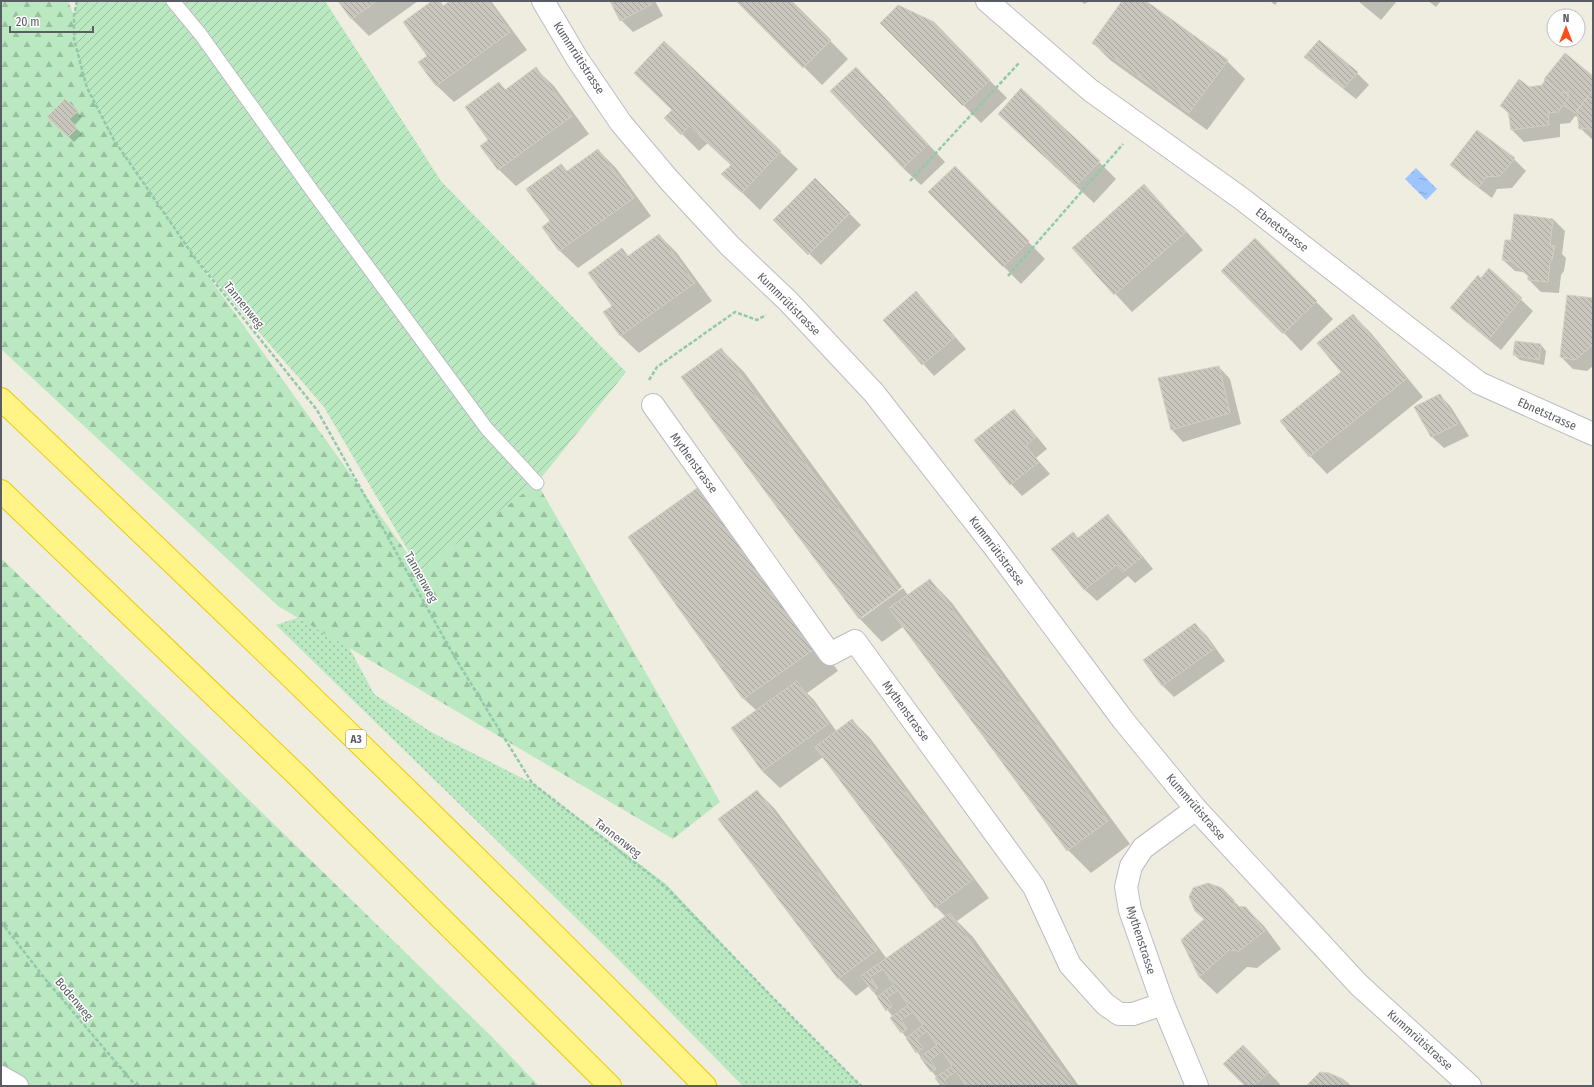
<svg xmlns="http://www.w3.org/2000/svg" width="1594" height="1087" font-family="'Fira Sans Condensed',sans-serif">
	<style>
		.grass { fill: url(#grass-dots) }
		.forest { fill: url(#forest-firs) }
		.garden { fill: url(#garden-furrows) }
		.water { fill: url(#water-ripples) }
		.shadow { fill: #0003 }
		.building { fill: url(#building-back-hatch); stroke: #d3d0be }
		.lines { fill: none; stroke-linecap: round; stroke-linejoin: round }
		.service-casing { stroke: #bbbdc3; stroke-width: 15 }
		.minor-casing { stroke: #bbbdc3; stroke-width: 24 }
		.tertiary-casing { stroke: #bbbdc3; stroke-width: 24 }
		.motorway-casing { stroke: #edc900; stroke-width: 24 }
		.path { stroke: #92c9aa; stroke-width: 2.5; stroke-dasharray: 4 2; stroke-linecap: butt }
		.service { stroke: #fff; stroke-width: 13 }
		.minor { stroke: #fff; stroke-width: 22 }
		.tertiary { stroke: #fff; stroke-width: 22 }
		.motorway { stroke: #fff485; stroke-width: 22 }
		.labels { text-anchor: middle; dominant-baseline: central; stroke-width: 3; stroke-linejoin: round; paint-order: stroke }
		.shield { fill: #fff; stroke: #8b8d92; stroke-width: 1 }
		.shield-label { font-size: 11px; font-weight: bold; fill: #595c63 }
		.street-label { font-size: 12px; fill: #595c63; stroke: #fff }
	</style>
	<defs>
		<pattern id="grass-dots" width="8" height="8" patternUnits="userSpaceOnUse"><rect width="8" height="8" fill="#b9e8c1"/><path d="M2 2h.1M6 6h.1" fill="none" stroke="#99bfa0" stroke-width="1.8" stroke-linecap="round"/></pattern>
		<pattern id="forest-firs" width="22" height="20" patternUnits="userSpaceOnUse"><rect width="22" height="20" fill="#b9e8c1"/><path d="M5 1l3.5 6h-7zM16 11l3.5 6h-7z" fill="#99bfa0"/></pattern>
		<pattern id="garden-furrows" width="10" height="10" patternUnits="userSpaceOnUse"><rect width="10" height="10" fill="#b9e8c1"/><path d="M-1 1l2-2M0 10L10 0M9 11l2-2" fill="none" stroke="#99bfa0"/></pattern>
		<pattern id="water-ripples" width="26" height="14" patternUnits="userSpaceOnUse"><rect width="26" height="14" fill="#9ec5ff"/><path d="M2 4q2-2 4 0t4 0M15 11q2-2 4 0t4 0" fill="none" stroke="#84a3d2"/></pattern>
		<pattern id="building-back-hatch" width="6" height="6" patternUnits="userSpaceOnUse"><rect width="6" height="6" fill="#c9c7bd"/><path d="M-1 5l2 2M0 0l6 6M5-1l2 2" fill="none" stroke="#a6a59d"/></pattern>
	</defs>
	<rect width="100%" height="100%" fill="#eeede0"/>
	<polygon class="grass" points="297,618 344,638 374,694 431,732 532,783 666,884 772,997 861,1086 743,1086 618,959 276,625"/>
	<g class="forest">
		<polygon points="1,1 68,1 74,16 74,39 114,140 195,258 420,571 537,483 720,802 673,839 278,606 1,349"/>
		<polygon points="1,558 493,1038 539,1086 1,1086"/>
	</g>
	<polygon class="garden" points="77,1 325,1 441,181 626,372 537,483 420,571 324,407 195,258 114,140 87,88 74,39 74,16"/>
	<polygon class="water" points="1416,168 1437,189 1426,200 1405,179"/>
	<g class="shadow">
		<polygon points="339,1 418,1 369,36 352,19"/>
		<polygon points="434,1 439,1 444,6 452,1 491,1 527,50 454,102 436,85 428,56"/>
		<polygon points="611,1 655,1 663,16 633,32 621,20"/>
		<polygon points="738,1 791,1 848,59 822,85"/>
		<polygon points="1081,1 1090,1 1084,4"/>
		<polygon points="1123,1 1144,1 1227,61 1245,79 1207,130 1110,60 1093,43"/>
		<polygon points="1270,1 1278,1 1275,5"/>
		<polygon points="1358,1 1397,1 1381,20"/>
		<polygon points="1428,1 1441,1 1436,7"/>
		<polygon points="882,23 933,23 1007,98 981,123"/>
		<polygon points="664,43 798,169 760,210 723,174 732,165 708,143 699,151 666,118 673,110"/>
		<polygon points="1306,57 1357,73 1369,85 1356,99 1317,68"/>
		<polygon points="536,69 554,86 589,134 516,186 498,169 490,140 499,83 506,90"/>
		<polygon points="1593,77 1593,140 1580,128 1579,118 1575,116 1570,123 1560,124 1560,137 1524,142 1512,130 1510,115 1501,106 1529,88 1542,86 1547,80"/>
		<polygon points="873,86 945,162 921,185 903,168"/>
		<polygon points="65,100 82,117 74,126 82,134 74,142 49,117"/>
		<polygon points="1017,131 1099,162 1116,179 1094,203"/>
		<polygon points="598,150 616,168 651,216 578,268 560,251 543,228 552,222 568,172"/>
		<polygon points="1514,159 1526,171 1512,188 1497,189 1492,198 1463,176 1451,164"/>
		<polygon points="955,167 1045,259 1021,284 930,192"/>
		<polygon points="815,179 861,225 821,265 775,220"/>
		<polygon points="1144,186 1161,203 1203,250 1132,312 1073,248"/>
		<polygon points="1553,219 1565,231 1562,254 1566,258 1564,271 1561,275 1559,293 1541,292 1529,280 1529,277 1523,272 1515,271 1503,260 1511,241"/>
		<polygon points="659,235 677,253 712,301 639,353 621,336 604,312 613,306 622,249 629,257"/>
		<polygon points="1255,239 1333,319 1301,351 1284,333"/>
		<polygon points="1489,269 1533,311 1501,350 1463,319 1451,308 1481,279"/>
		<polygon points="916,293 966,349 934,376 884,320"/>
		<polygon points="1593,299 1593,366 1587,371 1573,369 1561,357"/>
		<polygon points="1353,315 1371,333 1423,397 1327,474 1310,456 1281,421 1342,372"/>
		<polygon points="1541,345 1546,351 1544,365 1520,360 1514,355"/>
		<polygon points="721,349 744,372 902,587 862,616 862,618 903,588 908,595 930,580 952,603 1130,844 1091,873 1068,850 904,626 882,642 860,619 682,377"/>
		<polygon points="1219,367 1230,379 1241,424 1183,442 1172,430"/>
		<polygon points="1440,395 1451,407 1469,436 1444,448 1432,437 1416,407"/>
		<polygon points="1014,410 1025,422 1047,449 1036,458 1050,474 1022,496 1011,484"/>
		<polygon points="722,510 838,671 807,693 814,700 837,732 852,720 870,738 989,898 957,921 973,937 1079,1086 942,1086 937,1078 902,1032 893,1017 869,986 856,996 838,978 757,791 775,809 887,959 946,917 936,907 823,757 780,788 762,771 757,711 744,699 629,538"/>
		<polygon points="1107,516 1119,527 1153,569 1135,583 1128,576 1097,601 1085,590 1053,549 1078,539"/>
		<polygon points="1195,624 1207,636 1225,661 1174,697 1163,686 1144,660"/>
		<polygon points="1221,889 1240,907 1246,908 1264,926 1281,949 1257,968 1247,967 1217,994 1199,977 1182,940 1205,919"/>
		<polygon points="1243,1046 1280,1084 1278,1086 1247,1086"/>
	</g>
	<g class="building">
		<polygon points="338,1 377,1 351,19"/>
		<polygon points="432,1 440,1 443,6 450,1 488,1 510,32 436,86 418,62 427,56 403,22"/>
		<polygon points="610,1 650,1 652,4 620,21"/>
		<polygon points="736,1 792,1 831,40 803,68"/>
		<polygon points="1122,1 1146,1 1228,60 1189,113 1092,43"/>
		<polygon points="898,5 934,22 990,80 963,106 880,23"/>
		<polygon points="1319,40 1358,72 1344,88 1304,57"/>
		<polygon points="664,41 781,151 742,193 721,174 731,165 689,126 681,135 664,118 672,110 634,73"/>
		<polygon points="1565,53 1593,76 1593,90 1575,113 1563,105 1568,99 1568,92 1562,93 1544,79"/>
		<polygon points="536,67 572,116 498,170 480,146 488,140 465,107 499,82 505,90"/>
		<polygon points="856,67 928,144 903,168 830,91"/>
		<polygon points="1519,79 1529,87 1542,85 1545,80 1562,93 1568,92 1568,99 1558,112 1548,113 1549,125 1511,130 1508,111 1500,106"/>
		<polygon points="1021,88 1100,161 1076,186 998,114"/>
		<polygon points="1593,90 1593,133 1587,128 1579,129 1577,111"/>
		<polygon points="65,99 78,111 69,119 77,128 68,137 47,117"/>
		<polygon points="1477,130 1515,158 1500,176 1486,177 1479,187 1450,165"/>
		<polygon points="598,149 634,198 559,251 542,227 550,221 526,189 561,164 567,171"/>
		<polygon points="955,166 1029,241 1003,267 928,192"/>
		<polygon points="815,178 850,213 808,255 773,220"/>
		<polygon points="1144,184 1186,232 1114,295 1072,248"/>
		<polygon points="1514,214 1553,219 1550,245 1555,246 1552,259 1550,263 1548,282 1528,280 1528,275 1511,261 1502,260 1505,240 1511,240"/>
		<polygon points="659,234 695,283 620,336 603,312 612,306 588,273 622,248 628,256"/>
		<polygon points="1255,238 1317,301 1283,334 1221,271"/>
		<polygon points="1489,268 1522,298 1489,339 1450,308 1478,275 1481,278"/>
		<polygon points="916,291 955,337 922,365 883,320"/>
		<polygon points="1567,295 1593,298 1593,345 1575,360 1560,357"/>
		<polygon points="1353,314 1406,379 1309,457 1280,421 1341,372 1317,343"/>
		<polygon points="1515,341 1541,344 1539,360 1513,355"/>
		<polygon points="721,348 899,590 859,619 681,377"/>
		<polygon points="1219,366 1230,413 1171,430 1158,378"/>
		<polygon points="1440,394 1458,424 1431,437 1414,407"/>
		<polygon points="1014,409 1036,437 1026,446 1039,462 1010,485 974,440"/>
		<polygon points="700,486 816,648 743,699 628,537"/>
		<polygon points="1108,514 1142,557 1123,572 1117,565 1084,590 1051,549 1073,532 1078,538"/>
		<polygon points="930,579 1108,821 1067,851 889,608"/>
		<polygon points="1195,623 1214,649 1162,686 1143,660"/>
		<polygon points="797,681 828,724 762,771 731,728"/>
		<polygon points="852,719 972,880 935,908 815,747"/>
		<polygon points="757,790 877,950 838,979 718,819"/>
		<polygon points="1208,883 1222,888 1234,900 1234,906 1246,907 1265,931 1239,951 1229,950 1199,977 1181,940 1204,919 1195,911 1189,897 1193,888"/>
		<polygon points="950,913 1060,1066 1074,1086 966,1086 956,1071 944,1080 948,1086 941,1086 935,1078 952,1066 942,1051 930,1060 936,1069 931,1072 920,1057 937,1045 927,1031 916,1039 923,1048 916,1053 906,1038 923,1025 913,1012 901,1020 907,1029 901,1033 890,1018 908,1005 898,990 887,998 892,1006 886,1011 877,997 894,985 883,969 870,977 878,988 873,992 861,976"/>
		<polygon points="1243,1045 1269,1072 1254,1086 1245,1086 1223,1064"/>
		<polygon points="1320,1072 1329,1073 1343,1079 1351,1086 1306,1086"/>
	</g>
	<g class="lines">
		<defs>
			<polyline id="service" points="173,1 201,35 313,192 487,429 537,483"/>
			<g id="minor">
				<polyline points="543,1 578,60 621,123 669,180 730,246 788,301 874,393 996,549 1123,720 1196,809 1359,985 1470,1086"/>
				<polyline points="987,1 1090,90 1242,199 1479,383 1593,434"/>
				<polyline points="653,405 830,654 855,641 1034,887 1070,965 1105,1004 1119,1014 1133,1014 1163,1004"/>
				<polyline points="1196,809 1143,848 1131,866 1126,887 1130,910 1163,1004 1197,1086"/>
			</g>
			<polyline id="tertiary" points="1,1077 17,1086"/>
			<g id="motorway">
				<path d="M 1,399 C 239,625 475,853 705,1086"/>
				<polyline points="1,491 298,776 610,1086"/>
			</g>
		</defs>
		<use href="#service" class="service-casing"/>
		<use href="#minor" class="minor-casing"/>
		<use href="#tertiary" class="tertiary-casing"/>
		<use href="#motorway" class="motorway-casing"/>
		<g class="path">
			<polyline points="77,1 74,16 74,39 87,88 114,140 195,258 317,410 454,656 532,783 666,887 772,997 861,1086"/>
			<polyline points="910,181 1019,63"/>
			<polyline points="1008,276 1123,144"/>
			<polyline points="649,380 657,367 735,312 757,320 766,315"/>
			<polyline points="1,922 46,980 136,1086"/>
		</g>
		<use href="#service" class="service"/>
		<use href="#minor" class="minor"/>
		<use href="#tertiary" class="tertiary"/>
		<use href="#motorway" class="motorway"/>
	</g>
	<g class="labels">
		<rect class="shield" x="346" y="730" width="20" height="18" rx="3"/>
		<g class="shield-label">
			<text x="356" y="739">A3</text>
		</g>
		<g class="street-label">
			<text transform="translate(579 58) rotate(57)">Kummrütistrasse</text>
			<text transform="translate(1282 230) rotate(38)">Ebnetstrasse</text>
			<text transform="translate(789 304) rotate(45)">Kummrütistrasse</text>
			<text transform="translate(244 305) rotate(51)">Tannenweg</text>
			<text transform="translate(1547 414) rotate(24)">Ebnetstrasse</text>
			<text transform="translate(694 463) rotate(54)">Mythenstrasse</text>
			<text transform="translate(997 551) rotate(53)">Kummrütistrasse</text>
			<text transform="translate(421 577) rotate(61)">Tannenweg</text>
			<text transform="translate(906 711) rotate(54)">Mythenstrasse</text>
			<text transform="translate(1196 807) rotate(49)">Kummrütistrasse</text>
			<text transform="translate(618 838) rotate(38)">Tannenweg</text>
			<text transform="translate(1141 940) rotate(72)">Mythenstrasse</text>
			<text transform="translate(74 999) rotate(50)">Bodenweg</text>
			<text transform="translate(1420 1040) rotate(42)">Kummrütistrasse</text>
		</g>
	</g>
	<rect width="1594" height="1087" fill="none" stroke="#595c63" stroke-width="4"/>
	<g transform="translate(1566 28)"><circle r="19" fill="#ffffff" stroke="#bdbec1"/>
	<path d="M0-3L7 15L0 10L-7 15Z" fill="#fa4f1a"/>
	<text y="-6" font-size="11" font-weight="bold" text-anchor="middle" fill="#595c63">N</text>
	</g>
	<path d="M10 26v6h83v-6" fill="none" stroke="#595c63" stroke-width="2"/>
	<text x="16" y="26" font-size="12" fill="#595c63" stroke="#ffffff" stroke-width="3" paint-order="stroke">20 m</text>
</svg>
